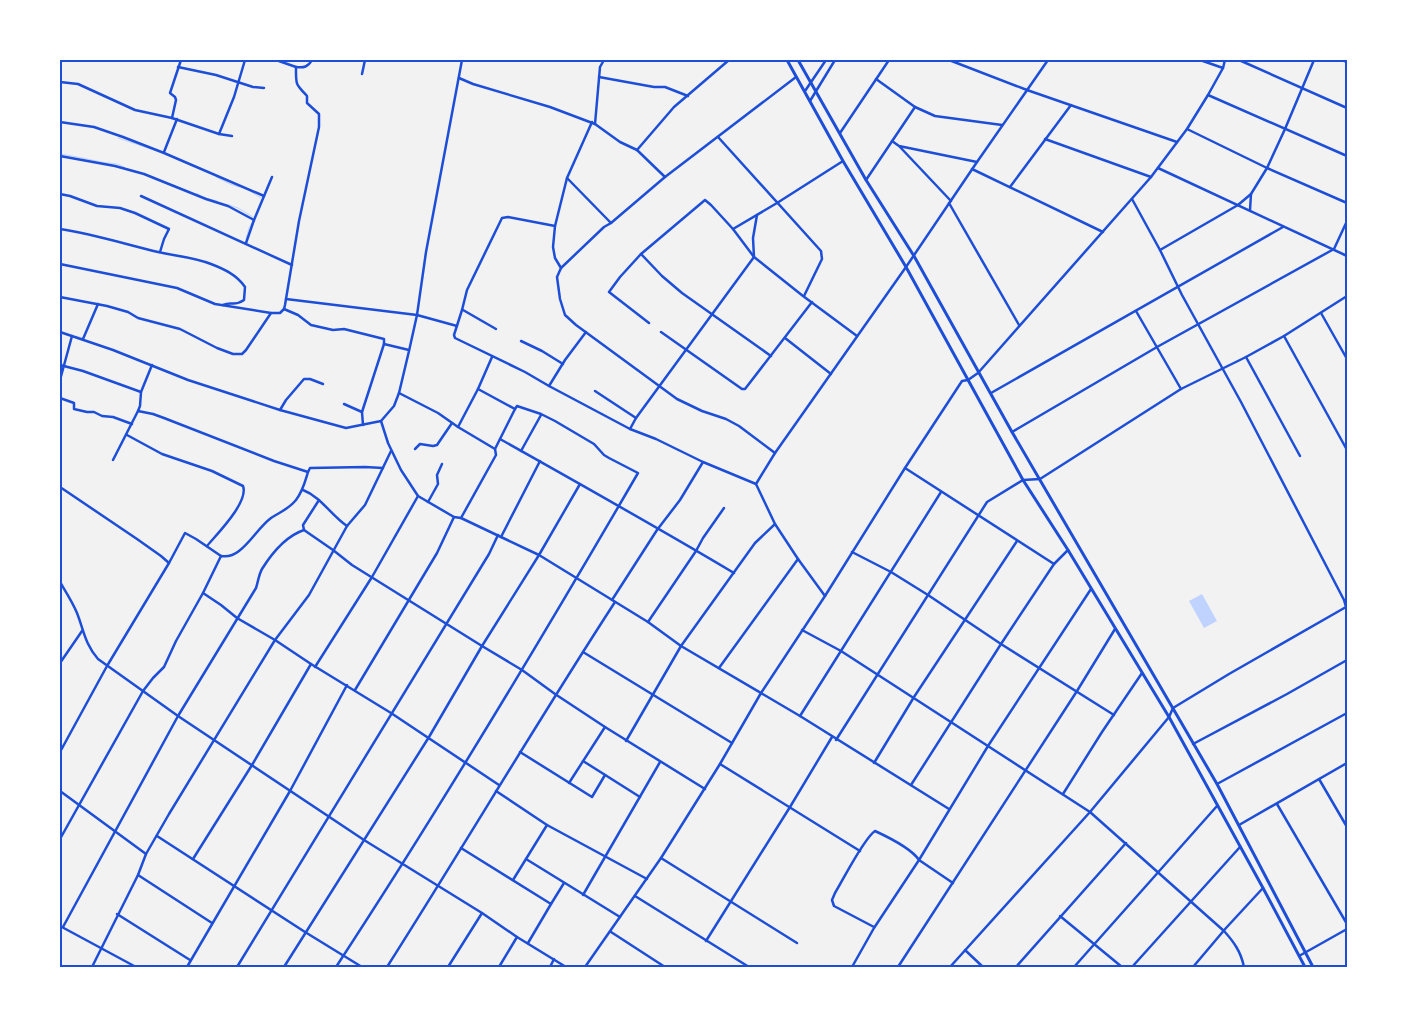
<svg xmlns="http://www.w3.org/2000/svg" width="1407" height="1027" font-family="Overpass,sans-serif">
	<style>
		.water { fill: #bfd3fe }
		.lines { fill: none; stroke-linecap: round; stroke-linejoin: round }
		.stream { stroke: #bfd3fe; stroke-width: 1 }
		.minor { stroke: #1d4ed8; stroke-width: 2.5 }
		.tertiary { stroke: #1d4ed8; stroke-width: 3 }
		.neatline { fill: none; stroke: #1d4ed8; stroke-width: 2 }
	</style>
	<rect width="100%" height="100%" fill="#f2f2f2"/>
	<polygon class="water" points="1202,594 1217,621 1204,628 1189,601"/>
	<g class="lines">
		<g class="stream">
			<polyline points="118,138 157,151"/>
			<path d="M 60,154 C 74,156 87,159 101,162 C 110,164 116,162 124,167"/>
			<polyline points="216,177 230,184 239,187"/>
			<polyline points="250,191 261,198"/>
			<polyline points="195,194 198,194 202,197 217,201"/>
			<polyline points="229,205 238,208 253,217"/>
			<polyline points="246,239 249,228 253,221"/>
			<polyline points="75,336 83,338"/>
		</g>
		<g class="minor">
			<polyline points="181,60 170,93 175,97 176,100 172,118 219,134 232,136"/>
			<polyline points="949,60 1027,90 1177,142"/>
			<polyline points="1200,60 1223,68"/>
			<polyline points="1239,60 1347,108"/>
			<polyline points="1342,60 1347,62"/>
			<polyline points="178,67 216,75 253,87 264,88"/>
			<path d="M 296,67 C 304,68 308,67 312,60"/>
			<polyline points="362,74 365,60"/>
			<polyline points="599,77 654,87 665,87 688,96"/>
			<polyline points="459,78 473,84 550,107 595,124 620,142 637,150 665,177"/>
			<polyline points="876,79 915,107 935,116 1002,125"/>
			<polyline points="60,82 78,84 135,110 172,118"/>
			<polyline points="805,91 826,60"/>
			<polyline points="1208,95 1347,156"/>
			<polyline points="810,101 835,60"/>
			<polyline points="60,122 94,127 123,137 164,153 264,196"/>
			<polyline points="592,122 567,178 555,226 553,247 555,258 561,268 557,277 560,299 565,315 576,325 677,399 702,411 726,419 739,426 775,453"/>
			<polyline points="595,124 600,67 604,60"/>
			<polyline points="1187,129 1267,168 1347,203"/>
			<polyline points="840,133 889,60"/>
			<polyline points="219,134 234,97 245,60"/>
			<polyline points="718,137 821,251 822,259 804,296"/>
			<polyline points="1045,139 1151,177"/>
			<polyline points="892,141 899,146 977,162"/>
			<polyline points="900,147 951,201"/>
			<polyline points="637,150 674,107 729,60"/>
			<polyline points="164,152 177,119"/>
			<polyline points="60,156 115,166 144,174 206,199 228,206 254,220"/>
			<polyline points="1158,168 1347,256"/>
			<polyline points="972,169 1103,232"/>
			<polyline points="567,178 611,223"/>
			<polyline points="866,180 915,107"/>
			<polyline points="1010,187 1071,105"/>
			<polyline points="60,194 70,196 97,206 120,208 135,213 169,229 164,239 160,252"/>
			<polyline points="141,196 292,265"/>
			<polyline points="1132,199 1160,250 1182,295 1241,402 1344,600 1346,607"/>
			<polyline points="949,203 1019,325"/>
			<polyline points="1250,210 1251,194"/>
			<polyline points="555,226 508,217 502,218 467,290 462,310 454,335 455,338 525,372 549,386 630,429 656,439 703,462 756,484"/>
			<path d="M 60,229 C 93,234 125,244 158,252 C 175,256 194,257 211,264 C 224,269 237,275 245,287 L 244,300 C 234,307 232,301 223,305"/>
			<polyline points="733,229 777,203 843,161"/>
			<polyline points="246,243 254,220 272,177"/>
			<polyline points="1160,250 1238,205 1251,194 1267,168 1285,129 1314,60"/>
			<polyline points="641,254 662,276 682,293 771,356"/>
			<path d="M 60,264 L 177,288 L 215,304 L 271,313 L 280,313 L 284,309 L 285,305 L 299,221 L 319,127 L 319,114 L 307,103 L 307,96 C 295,83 296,85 296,67 L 276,60"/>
			<polyline points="561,268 604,227 611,223 665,177 796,77"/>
			<polyline points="60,297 107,306 128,312 138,318 180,329 217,348 233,354 242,354 246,350 271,313"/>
			<polyline points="286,299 417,315 457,326"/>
			<polyline points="284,309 298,315 311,325 333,330 344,329 384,339 384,344 409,350"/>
			<polyline points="463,310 496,329"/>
			<polyline points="1136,311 1181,389"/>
			<polyline points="1321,313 1347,359"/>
			<polyline points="649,323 609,292 620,277 641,254 705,200 711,205 733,229 754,257 803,296 857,336"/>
			<polyline points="60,332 113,350 188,380 280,410 346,428 381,421 394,406 399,393 409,351 417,315 426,252 462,60"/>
			<polyline points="661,332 742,389 745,389 812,302"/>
			<polyline points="1284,336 1347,450"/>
			<polyline points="785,338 831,374"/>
			<polyline points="83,339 98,304"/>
			<polyline points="521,341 542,351 563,364"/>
			<polyline points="1246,357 1300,456"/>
			<polyline points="60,365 83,371 141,392"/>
			<polyline points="60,380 72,336"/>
			<polyline points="549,386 565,360 586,332"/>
			<polyline points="595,391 636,418"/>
			<polyline points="399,393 438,413 458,427 495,449"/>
			<polyline points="991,393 1283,227"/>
			<polyline points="60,398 74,403 74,409 87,412 94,412 102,416 113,417 132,424"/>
			<polyline points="344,404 362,412"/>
			<polyline points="280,410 286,400 304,379 310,379 323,384"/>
			<polyline points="138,411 153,414 164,418 274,461 308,472 310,468 365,467 383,468"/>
			<polyline points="381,421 388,443 401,470 418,496 454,517 461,518 539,555 648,622 681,646 800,716 949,809"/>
			<polyline points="363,425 362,412 384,344"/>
			<polyline points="458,427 478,389"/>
			<polyline points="630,429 636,418 754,257 753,238 757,215"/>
			<polyline points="1012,432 1157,347 1334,249 1347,221"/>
			<path d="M 127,435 L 162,454 L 212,471 L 243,486 C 249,502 217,534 207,546"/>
			<path d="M 500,439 C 578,483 657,527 734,573"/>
			<polyline points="415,449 420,444 433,446 437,445 452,423"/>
			<polyline points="521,451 541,415"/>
			<polyline points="113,460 138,411 140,406 141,392 152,365"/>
			<polyline points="905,468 1054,564"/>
			<polyline points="60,487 137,539 161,556 169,563"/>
			<path d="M 303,490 C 321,497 331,515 347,526"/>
			<polyline points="428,502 438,484 437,475 442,464"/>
			<polyline points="461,518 496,455 495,449 515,409"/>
			<polyline points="304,530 303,525 319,500"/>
			<polyline points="501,537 540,461"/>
			<polyline points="852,552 891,572 928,595 1001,644 1114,715"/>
			<path d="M 60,582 C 66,592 73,603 77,613 C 84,631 85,644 98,659 L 178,716 L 364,840 L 482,913 L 517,937 L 566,967"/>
			<polyline points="203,593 221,605 237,618 275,640 311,664 391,713 499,785"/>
			<polyline points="825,596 798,559 775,524 756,484 775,453 906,267 977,162 1048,60"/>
			<polyline points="612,600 657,530 680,500 703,462"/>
			<polyline points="648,622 696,551 703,538 724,508"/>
			<path d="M 802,630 L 841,651 L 1090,812 L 1224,931 C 1234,942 1241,952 1244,967"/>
			<polyline points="583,652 732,743"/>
			<polyline points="60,663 82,631"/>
			<polyline points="315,667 372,577 418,496"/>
			<polyline points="719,668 798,559"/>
			<polyline points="355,690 437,553 454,517"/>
			<polyline points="800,716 941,492"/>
			<polyline points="836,740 987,502 1023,480 1040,479 1181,389 1246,357 1284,336 1347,296"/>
			<polyline points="626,741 681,646 755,543 775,524"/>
			<polyline points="1193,744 1287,694 1347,660"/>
			<polyline points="60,752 107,666 169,563 185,533 196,539 221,556"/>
			<polyline points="520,752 592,797 605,775"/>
			<polyline points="583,761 640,797"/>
			<polyline points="874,763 914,697 1017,541"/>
			<polyline points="720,764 860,851"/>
			<polyline points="1319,779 1347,827"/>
			<polyline points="569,783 605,727"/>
			<polyline points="1217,784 1347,713"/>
			<polyline points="911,785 1001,644 1054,564 1068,550"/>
			<polyline points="60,791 146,854"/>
			<polyline points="496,791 547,825 647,879"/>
			<polyline points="1063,794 1102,732 1142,673"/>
			<polyline points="1277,804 1347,924"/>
			<polyline points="1239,825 1347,763"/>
			<polyline points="157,836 305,932 362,967"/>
			<path d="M 60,839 L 143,691 L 153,678 L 164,667 L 176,641 L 203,593 L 221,556 C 227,557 234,555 239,551 C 251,542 259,527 271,518 C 280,512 289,509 296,500 C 303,491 305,482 308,472"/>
			<polyline points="461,848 551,904 564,883"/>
			<polyline points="661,858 797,943"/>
			<polyline points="193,859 252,765 311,664"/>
			<polyline points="526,859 620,917"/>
			<polyline points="138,875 212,923"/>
			<polyline points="513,880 547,825"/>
			<polyline points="583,895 660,762"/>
			<polyline points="635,896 749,967"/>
			<polyline points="117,914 190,960"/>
			<polyline points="1060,916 1122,967"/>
			<polyline points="60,926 136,967"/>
			<path d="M 63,927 L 178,716 L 256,588 C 258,582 259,574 262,569 C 272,553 286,536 304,530 L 333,550 L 352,565 L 482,646 L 522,670 L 555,694 L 605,727 L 705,789"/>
			<path d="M 874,927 L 834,906 L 832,900 L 835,893 C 843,880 864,838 875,831 C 888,837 911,848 919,860 L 953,883"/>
			<polyline points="611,932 665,967"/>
			<polyline points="706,941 790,807 832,737"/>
			<polyline points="528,943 551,904"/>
			<polyline points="965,950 983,967"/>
			<polyline points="1299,956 1347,929"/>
			<polyline points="92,967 138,875 146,854 169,814 275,640 309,595 347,526 365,505 391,451"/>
			<polyline points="187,967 290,791 347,685"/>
			<polyline points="237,967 489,554 498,535"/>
			<polyline points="284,967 429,737 482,646 539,555 580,484"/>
			<path d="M 336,967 C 442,805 541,640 638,473 L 609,458 L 604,455 L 594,444 L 555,421 L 541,414 L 517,406 L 515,409 L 478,389 L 492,357"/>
			<path d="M 387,967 C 464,846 537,722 615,602"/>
			<polyline points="448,967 482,913"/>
			<polyline points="499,967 517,937"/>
			<polyline points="550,967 554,959"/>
			<polyline points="585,967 661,858 720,764 761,693 825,596 905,468 962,381 968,380 978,373 1151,177 1187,129 1208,95 1223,68 1225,60"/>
			<polyline points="852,967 874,928 919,860 988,746 1091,589"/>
			<polyline points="898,967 1077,691 1115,629"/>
			<polyline points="950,967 1090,812 1169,717 1173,708 1229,674 1346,607"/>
			<polyline points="1016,967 1126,843"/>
			<polyline points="1074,967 1217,806"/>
			<polyline points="1132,967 1240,847"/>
			<polyline points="1193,967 1226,928 1263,888"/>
		</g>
		<g class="tertiary">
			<polyline points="787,60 843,161 906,267 1023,480 1068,550 1169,717 1263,888 1305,967"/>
			<polyline points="798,60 866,180 914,256 1012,432 1217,784 1313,967"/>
		</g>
	</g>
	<rect width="1407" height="1027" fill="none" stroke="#ffffff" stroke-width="122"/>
	<rect x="61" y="61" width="1285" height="905" class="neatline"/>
</svg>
